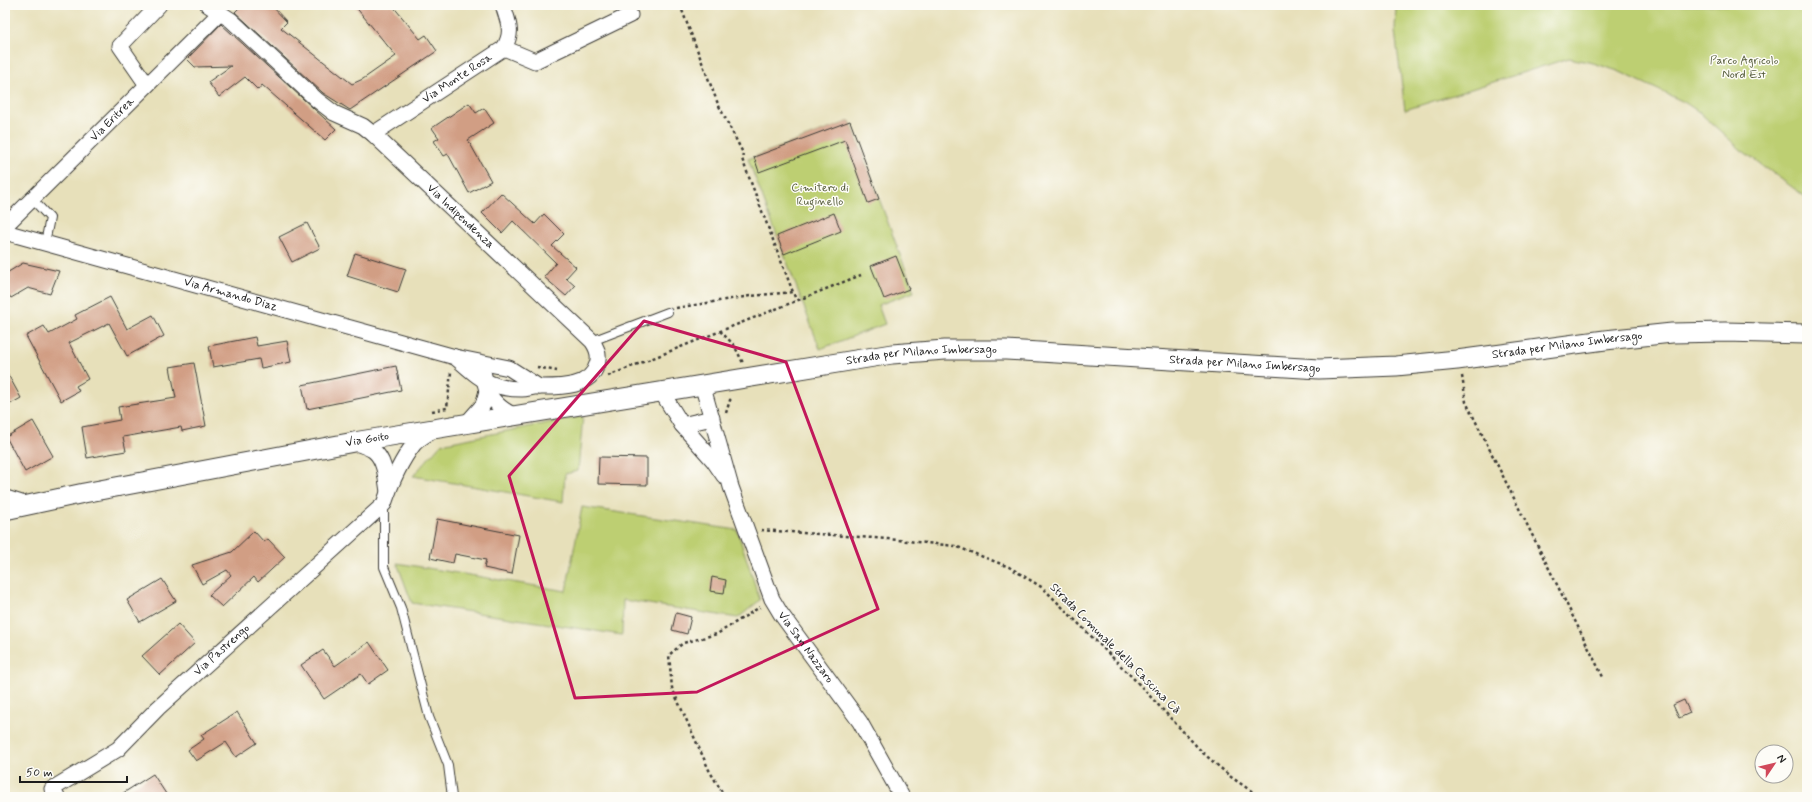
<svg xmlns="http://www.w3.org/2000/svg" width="1812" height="802" font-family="Mynerve,sans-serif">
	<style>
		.green { fill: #bdcf72; stroke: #6c7647 }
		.building { fill: #d19e84 }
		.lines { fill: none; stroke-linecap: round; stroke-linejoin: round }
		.service-casing { stroke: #3a3934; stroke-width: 10 }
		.minor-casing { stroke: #3a3934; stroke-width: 17 }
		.tertiary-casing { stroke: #3a3934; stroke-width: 21 }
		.path { stroke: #3a3934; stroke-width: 2.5; stroke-dasharray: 3 3; stroke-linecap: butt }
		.service { stroke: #fff; stroke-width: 8 }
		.minor { stroke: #fff; stroke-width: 15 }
		.tertiary { stroke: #fff; stroke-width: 19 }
		.marked { fill: none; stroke: #c2185b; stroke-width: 3; stroke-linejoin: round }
		.labels { text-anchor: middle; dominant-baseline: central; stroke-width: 3; stroke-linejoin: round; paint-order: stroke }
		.park-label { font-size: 12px; fill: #545b3a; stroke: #fdfcf7 }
		.street-label { font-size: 12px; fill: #1c1c1c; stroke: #fdfcf7 }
	</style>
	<rect width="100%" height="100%" fill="#fdfcf7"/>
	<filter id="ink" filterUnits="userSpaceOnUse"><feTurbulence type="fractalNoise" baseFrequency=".025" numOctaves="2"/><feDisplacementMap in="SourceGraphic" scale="8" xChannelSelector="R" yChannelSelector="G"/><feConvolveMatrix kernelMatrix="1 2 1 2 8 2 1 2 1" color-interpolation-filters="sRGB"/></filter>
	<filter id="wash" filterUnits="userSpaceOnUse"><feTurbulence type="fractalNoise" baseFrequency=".012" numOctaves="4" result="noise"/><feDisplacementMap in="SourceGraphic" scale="16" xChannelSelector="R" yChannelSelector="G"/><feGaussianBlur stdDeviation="0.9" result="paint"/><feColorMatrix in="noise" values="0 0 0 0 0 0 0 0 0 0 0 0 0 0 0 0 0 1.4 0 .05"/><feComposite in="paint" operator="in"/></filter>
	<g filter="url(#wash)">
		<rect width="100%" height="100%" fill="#e7e0ba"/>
		<g class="green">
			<polygon points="1396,5 1807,5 1807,198 1740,149 1699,112 1684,102 1618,71 1593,63 1569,58 1405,110 1395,31"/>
			<polygon points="850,121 914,292 878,305 885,324 820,349 748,159"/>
			<polygon points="583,416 578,471 565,474 563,502 413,476 441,444"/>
			<polygon points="582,507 737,530 760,600 738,618 623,600 622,635 412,603 397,563 566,591"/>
		</g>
		<g id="blocks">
			<g class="building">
				<polygon points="242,5 271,5 287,22 281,28 352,84 363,79 396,56 354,5 392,5 420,39 426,35 437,51 350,110 323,93 235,12"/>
				<polygon points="221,24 336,129 325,140 262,85 258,90 245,77 219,97 208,82 231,66 195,67 187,59"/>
				<polygon points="469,103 476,113 484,108 494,123 468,140 491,181 469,193 448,154 444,156 434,141 439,138 432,128"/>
				<polygon points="850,121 879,199 868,203 845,140 759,172 754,157"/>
				<polygon points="501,193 535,224 544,214 564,234 552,246 576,267 566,278 575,286 566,296 544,277 556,263 513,221 502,233 482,213"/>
				<polygon points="834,213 841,231 784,254 777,236"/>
				<polygon points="307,223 320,248 292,262 279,237"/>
				<polygon points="355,253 406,269 398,292 347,276"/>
				<polygon points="896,256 909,289 884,299 871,266"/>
				<polygon points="23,263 59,271 50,294 28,288 11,298 5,290 5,274"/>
				<polygon points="110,297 127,329 153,315 164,336 127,356 109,323 69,343 88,379 76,386 79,391 61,401 26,336 44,326 49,334 77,319 75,315"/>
				<polygon points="255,337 257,346 287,341 291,362 261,368 259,359 213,367 209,346"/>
				<polygon points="194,363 206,426 182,431 181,427 123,437 126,451 87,458 82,427 120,420 118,407 176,398 170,367"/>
				<polygon points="396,366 401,390 307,409 302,385"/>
				<polygon points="5,369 21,398 5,407"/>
				<polygon points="33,421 53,456 25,472 6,437"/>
				<polygon points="599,457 647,458 647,485 598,484"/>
				<polygon points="437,519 519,535 512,574 484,568 486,560 455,554 453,563 430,558"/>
				<polygon points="254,531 264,542 268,539 285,557 258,582 254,577 222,607 209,595 231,575 227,570 202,584 192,565 232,552"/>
				<polygon points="712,577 726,580 724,593 710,591"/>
				<polygon points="162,579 176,601 140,622 127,600"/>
				<polygon points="676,613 691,617 687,634 672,630"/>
				<polygon points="178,624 195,643 160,675 142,656"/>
				<polygon points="369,642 388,670 368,684 361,674 324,699 301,665 323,650 335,666"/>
				<polygon points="1684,700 1690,713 1679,718 1673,705"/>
				<polygon points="237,712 257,743 236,757 226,742 196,761 188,750 204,739 201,735"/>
				<polygon points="153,774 168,797 117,797"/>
			</g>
		</g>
	</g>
	<g filter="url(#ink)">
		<use href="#blocks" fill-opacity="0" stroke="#3a3934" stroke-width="1"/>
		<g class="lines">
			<defs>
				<g id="service">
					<polyline points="32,199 50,218 45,243"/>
					<polyline points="592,341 668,312"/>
					<polyline points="5,494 27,501"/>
					<polyline points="384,505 384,567 401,608 429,717 448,765 452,797"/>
				</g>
				<g id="minor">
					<path id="s1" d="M 208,5 L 231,20 L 317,100 L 334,113 L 363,126 L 373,134 L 592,341 C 597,348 600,356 597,364 C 591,388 559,387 540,387 C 534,386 528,389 522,389 C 513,389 503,388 495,385 C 479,380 467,367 455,357"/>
					<polyline points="504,48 535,61 630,15"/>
					<polyline points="147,85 120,46 159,5"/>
					<path id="s2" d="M 373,134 L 504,48 C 514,31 508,23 503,5"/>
					<path id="s3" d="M 5,226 L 220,13"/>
					<path id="s4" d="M 5,232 L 455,357 L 509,368 L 539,387"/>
					<path d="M 484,375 C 484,394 498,408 515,416"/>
					<path id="s5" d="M 702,384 L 731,487 L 772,599 L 781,614 L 860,722 L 902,797"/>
					<polyline points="661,391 682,425 713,460 724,476"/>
					<polyline points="467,423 483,405 487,391"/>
					<polyline points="682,425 712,418"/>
					<path d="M 354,442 C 360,445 369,447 374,451 C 385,460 386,479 388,492"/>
					<path id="s6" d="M 57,797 L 52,789 L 118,749 L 158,708 L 384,504 C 391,483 400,462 414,444 C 419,438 428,434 434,429"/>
				</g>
				<g id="tertiary">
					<path id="s7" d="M 5,510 L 84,493 L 354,442 L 892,354 L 945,350 L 1006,350 L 1319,369 L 1396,366 L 1457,360 L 1605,340 L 1672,333 L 1725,332 L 1807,334"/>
				</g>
			</defs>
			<use href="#service" class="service-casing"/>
			<use href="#minor" class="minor-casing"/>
			<use href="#tertiary" class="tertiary-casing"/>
			<g class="path">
				<polyline points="680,5 718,104 743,153 742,159 796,300"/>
				<polyline points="676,308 750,296 793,292"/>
				<polyline points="720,331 734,345 743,363"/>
				<polyline points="537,367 557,371"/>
				<polyline points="608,376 861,275"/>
				<polyline points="1462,376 1466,402 1603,677"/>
				<polyline points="432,411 447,408 451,372"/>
				<polyline points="726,413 730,400 732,398"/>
				<polyline points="761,530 888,539 955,546 1009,567 1043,588 1135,680 1203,753 1231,777 1260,797"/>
				<polyline points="725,797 709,770 672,688 669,655 683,643 717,634 760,607"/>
			</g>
			<use href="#service" class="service"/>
			<use href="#minor" class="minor"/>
			<use href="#tertiary" class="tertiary"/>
		</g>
	</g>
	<path class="marked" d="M 644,321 L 786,362 L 878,609 L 697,692 L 575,698 L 509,476 Z"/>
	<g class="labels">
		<g class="park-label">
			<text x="1744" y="61">Parco Agricolo<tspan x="1744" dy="14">Nord Est</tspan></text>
			<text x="820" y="188">Cimitero di<tspan x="820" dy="14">Ruginello</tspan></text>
		</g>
		<g class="street-label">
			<text stroke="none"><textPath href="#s2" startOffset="101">Via Monte Rosa</textPath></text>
			<text stroke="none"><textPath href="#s3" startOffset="151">Via Eritrea</textPath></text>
			<text stroke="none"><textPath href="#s1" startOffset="331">Via Indipendenza</textPath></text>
			<text stroke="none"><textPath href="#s4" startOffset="234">Via Armando Diaz</textPath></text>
			<text stroke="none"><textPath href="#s7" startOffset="1578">Strada per Milano Imbersago</textPath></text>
			<text stroke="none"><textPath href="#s7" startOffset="930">Strada per Milano Imbersago</textPath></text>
			<text stroke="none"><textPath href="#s7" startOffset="1254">Strada per Milano Imbersago</textPath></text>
			<text stroke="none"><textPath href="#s7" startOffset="369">Via Goito</textPath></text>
			<text stroke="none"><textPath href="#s5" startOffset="285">Via San Nazzaro</textPath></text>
			<text transform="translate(1115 649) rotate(45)">Strada Comunale della Cascina Cà</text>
			<text stroke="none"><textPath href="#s6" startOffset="230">Via Pastrengo</textPath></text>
		</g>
	</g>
	<rect width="1812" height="802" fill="none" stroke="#fdfcf7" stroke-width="20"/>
	<g transform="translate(1774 764) rotate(55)"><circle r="19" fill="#fdfcf7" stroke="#a3a29f"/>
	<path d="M0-3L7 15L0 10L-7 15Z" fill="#d1495b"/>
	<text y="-6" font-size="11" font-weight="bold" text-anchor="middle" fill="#1c1c1c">N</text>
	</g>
	<path d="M20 776v6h107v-6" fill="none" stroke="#1c1c1c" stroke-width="2"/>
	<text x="26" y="776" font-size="12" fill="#1c1c1c" stroke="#fdfcf7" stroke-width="3" paint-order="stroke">50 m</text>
</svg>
